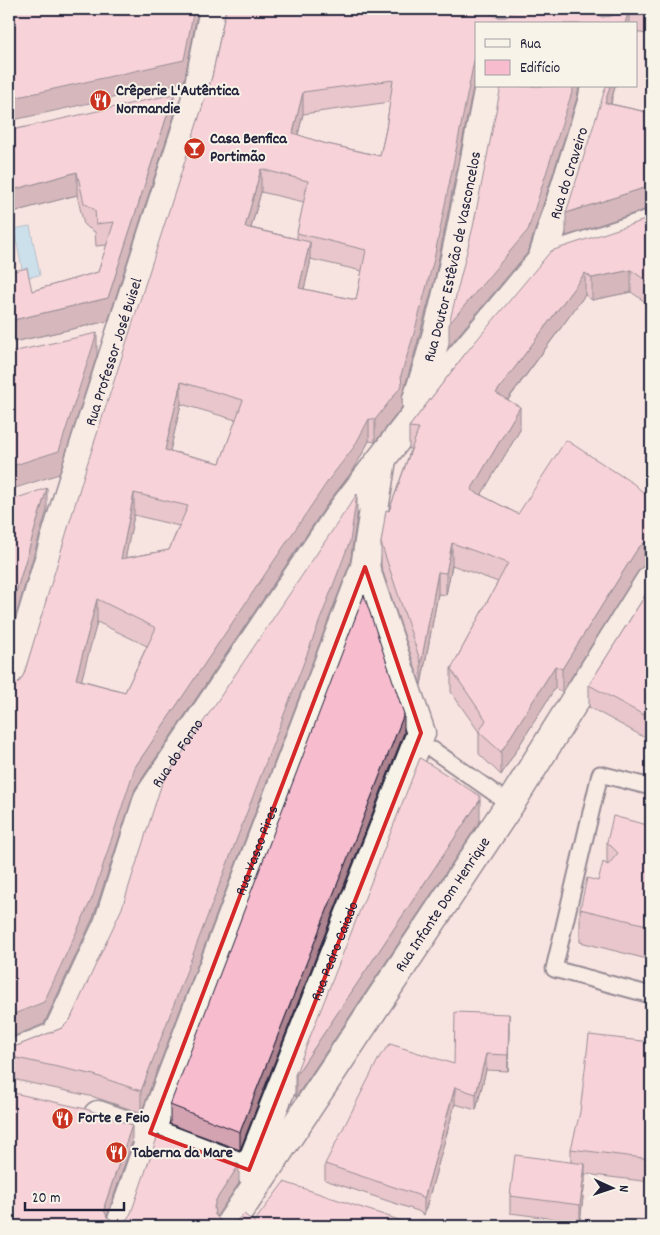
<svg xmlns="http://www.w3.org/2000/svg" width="660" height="1235" font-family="Dekko,sans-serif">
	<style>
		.water { fill: #97dcf9; stroke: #6892ad }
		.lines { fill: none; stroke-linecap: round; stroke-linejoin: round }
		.tertiary-tunnel { stroke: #ccbcbf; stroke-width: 28; stroke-dasharray: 28 14; stroke-linecap: butt }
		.service-casing { stroke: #22223b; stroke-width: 19 }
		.pedestrian-casing { stroke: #22223b; stroke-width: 28 }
		.minor-casing { stroke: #22223b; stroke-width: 31 }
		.tertiary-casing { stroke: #22223b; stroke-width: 31 }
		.secondary-casing { stroke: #22223b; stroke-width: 31 }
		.service { stroke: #f7f3e8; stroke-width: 15 }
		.pedestrian { stroke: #f7f3e8; stroke-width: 24 }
		.minor { stroke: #f7f3e8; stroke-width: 28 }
		.tertiary { stroke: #f7f3e8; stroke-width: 28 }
		.secondary { stroke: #f7f3e8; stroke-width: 28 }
		.wall { fill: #d4a3b1; stroke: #22223b; fill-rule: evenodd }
		.shaded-wall { fill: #ad8490; stroke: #22223b }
		.building { fill: #f7bdce; stroke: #22223b; fill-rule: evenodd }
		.marked { fill: none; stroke: #d62828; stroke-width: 4; stroke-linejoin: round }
		.labels { text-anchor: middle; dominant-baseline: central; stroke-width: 4; stroke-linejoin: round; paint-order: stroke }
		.poi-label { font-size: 16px; font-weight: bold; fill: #22223b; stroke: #f7f3e8; text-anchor: start }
		.street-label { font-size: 16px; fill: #22223b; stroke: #f7f3e8 }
	</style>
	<rect width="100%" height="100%" fill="#f7e3e0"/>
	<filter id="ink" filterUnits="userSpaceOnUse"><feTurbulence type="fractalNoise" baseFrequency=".02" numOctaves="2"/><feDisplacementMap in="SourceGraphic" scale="10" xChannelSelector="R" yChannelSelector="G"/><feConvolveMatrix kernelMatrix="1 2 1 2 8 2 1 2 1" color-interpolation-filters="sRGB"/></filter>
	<g filter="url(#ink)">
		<polygon class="water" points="30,226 40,275 24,278 14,229"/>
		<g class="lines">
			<polyline class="tertiary-tunnel" points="249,1170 284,1183"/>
			<defs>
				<g id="service">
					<polyline points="433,750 510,804"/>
					<polyline points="651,787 600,774 554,969 651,995"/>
				</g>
				<polyline id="pedestrian" points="118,1226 150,1133"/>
				<g id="minor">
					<polyline points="501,24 504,9"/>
					<polyline points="606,24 609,9"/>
					<path id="s1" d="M 542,260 L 592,102 L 595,86"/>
					<path id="s2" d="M 416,402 C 451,300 468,192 489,86"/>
					<path id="s3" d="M 9,692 L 71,486 L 197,95 L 214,9"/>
					<path id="s4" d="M 9,1055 L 56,1036 L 108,924 L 148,798 L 343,509 L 453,366 L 542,260 L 651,224"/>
					<path id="s5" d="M 150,1133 L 365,567"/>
					<path id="s6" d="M 249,1170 L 421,733 L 365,567 L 382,459"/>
				</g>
				<polyline id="tertiary" points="98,1115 170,1140 249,1170"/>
				<g id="secondary">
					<path id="s7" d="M 229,1226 L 510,804 L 651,579"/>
				</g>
			</defs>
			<use href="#service" class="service-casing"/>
			<use href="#pedestrian" class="pedestrian-casing"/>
			<use href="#minor" class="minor-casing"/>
			<use href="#tertiary" class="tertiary-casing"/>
			<use href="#secondary" class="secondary-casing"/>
			<use href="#service" class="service"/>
			<use href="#pedestrian" class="pedestrian"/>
			<use href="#minor" class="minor"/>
			<use href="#tertiary" class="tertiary"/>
			<use href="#secondary" class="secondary"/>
		</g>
		<g class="wall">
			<path d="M 226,9 L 488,9 L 490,13 L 497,17 L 506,17 L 512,12 L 514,9 L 593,9 L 595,13 L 602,17 L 611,16 L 618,12 L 619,9 L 651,9 L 651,35 L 636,32 L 636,24 L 476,24 L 476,78 L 474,83 L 434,282 L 413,359 L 402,396 L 402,407 L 375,442 L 369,441 L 354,469 L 330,500 L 135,789 L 93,918 L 44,1024 L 13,685 L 20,681 L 24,674 L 212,77 ZM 390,102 L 386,129 L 380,156 L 323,143 L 298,135 L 303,114 ZM 261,192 L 304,202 L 297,233 L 297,239 L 251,228 ZM 310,259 L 362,271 L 356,300 L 304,289 L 310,264 ZM 181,404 L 236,420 L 220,463 L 170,451 ZM 134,515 L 179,526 L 169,550 L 125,558 ZM 97,622 L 147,646 L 125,692 L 81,680 Z"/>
			<polygon points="615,86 611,104 651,113 651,209 647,209 566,236"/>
			<polygon points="174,116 108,321 9,343 9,272 32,291 98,272 107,245 96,246 95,232 84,225 77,195 9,213 9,130"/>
			<polygon points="651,218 651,306 631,292 592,300 585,295 508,400 520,430 481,495 518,514 651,507 651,564 644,565 638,571 562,692 555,688 501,775 479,754 479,732 451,692 451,669 498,582 452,565 446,595 438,594 421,685 381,566 381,543 389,511 411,449 409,449 409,427 465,354"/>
			<polygon points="357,516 350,563 141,1113 94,1097 12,1079 9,1079 9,1048 14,1047 62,1028 70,1020"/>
			<polygon points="651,586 651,741 589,707 589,685"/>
			<polygon points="404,733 240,1150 170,1124 170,1105"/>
			<polygon points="480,821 296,1097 295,1096 295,1075"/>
			<polygon points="651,826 651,960 580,942 580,909 598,881 607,865 607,842"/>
			<polygon points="509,1030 508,1071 486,1070 476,1110 455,1104 424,1215 418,1211 325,1180 325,1164 454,1064"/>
			<polygon points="651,1042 651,1182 585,1174 585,1181 580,1222 510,1213 510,1196 571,1162 571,1149"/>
		</g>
		<g class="shaded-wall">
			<polygon points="194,9 198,9 184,82 9,121 9,99"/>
			<polygon points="629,9 629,24 625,24"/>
			<polygon points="476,56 476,78 474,83 434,282 413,359 402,396 402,407 375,442 375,420 401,375 474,61"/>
			<polygon points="574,86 579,86 577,98 528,252 449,346 449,324"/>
			<polygon points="610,86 615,86 605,125 605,103"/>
			<polygon points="303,92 303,114 293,155 293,133"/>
			<polygon points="174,94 174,116 108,321 9,343 9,321 108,298"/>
			<polygon points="261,169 261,192 245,249 245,227"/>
			<polygon points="77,172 77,195 9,213 9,191"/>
			<polygon points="647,187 647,209 566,236 566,213"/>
			<polygon points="310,242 310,264 299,310 299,288"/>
			<polygon points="631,270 631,292 592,300 592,278"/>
			<polygon points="585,273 585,295 496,415 496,393"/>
			<polygon points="97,333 97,355 59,474 9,490 9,467"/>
			<polygon points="181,382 181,404 165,472 165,450"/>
			<polygon points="520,407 520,430 471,512 471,490"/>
			<polygon points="369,419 369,441 354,469 330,500 135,789 93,918 44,1024 9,1038 9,1016 135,767"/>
			<polygon points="47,488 47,510 9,639 9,616"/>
			<polygon points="134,493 134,515 121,581 121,559"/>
			<polygon points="357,494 357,516 350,563 141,1113 141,1091"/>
			<polygon points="452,543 452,565 446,595 446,573"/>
			<polygon points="644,543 644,565 638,571 562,692 562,669 638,548"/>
			<polygon points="438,572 438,594 421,685 421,663"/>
			<polygon points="97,599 97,622 76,701 76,679"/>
			<polygon points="555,666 555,688 501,775 501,752"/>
			<polygon points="404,714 404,733 240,1150 240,1132"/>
			<polygon points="480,800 480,821 296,1097 296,1075"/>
			<polygon points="509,1014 509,1030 508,1071 508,1055"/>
			<polygon points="486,1054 486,1070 476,1110 476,1094"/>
			<polygon points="455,1087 455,1104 424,1215 424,1199"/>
			<polygon points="132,1125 132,1143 105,1222 104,1226 105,1204"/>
			<polygon points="585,1164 585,1181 580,1222 580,1205"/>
			<polygon points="239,1165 239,1183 216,1217 214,1225 214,1207 216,1200"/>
		</g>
		<g class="building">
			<polygon points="9,9 194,9 184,60 9,99"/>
			<path d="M 226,9 L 488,9 L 490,13 L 497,17 L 506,17 L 512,12 L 514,9 L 593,9 L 595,13 L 602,17 L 611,16 L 618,12 L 619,9 L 629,9 L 625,24 L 476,24 L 476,56 L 474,61 L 434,259 L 413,337 L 401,375 L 402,385 L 375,420 L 369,419 L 354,447 L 330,478 L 135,767 L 93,896 L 44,1002 L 9,1016 L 9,685 L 13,685 L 20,681 L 24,674 L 86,468 L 212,77 ZM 393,80 L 386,129 L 380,156 L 323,143 L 293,133 L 303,92 ZM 261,169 L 308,181 L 297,233 L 366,250 L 356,300 L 299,288 L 310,242 L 245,227 ZM 181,382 L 243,400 L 220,463 L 165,450 ZM 134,493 L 188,506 L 169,550 L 121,559 ZM 97,599 L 156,628 L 125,692 L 76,679 Z"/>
			<polygon points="631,9 651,9 651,12"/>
			<polygon points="501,86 574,86 528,230 449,324 473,227"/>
			<polygon points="606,86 610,86 605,103 651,113 651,187 647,187 566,213"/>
			<polygon points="174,94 108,298 9,321 9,272 27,268 32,291 98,272 114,222 96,224 95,210 84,203 77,172 9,191 9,130 12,130"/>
			<polygon points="651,218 651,284 631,270 592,278 585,273 496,393 520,407 471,490 518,514 566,440 634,484 646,495 651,507 651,541 644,543 638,548 562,669 555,666 501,752 479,732 486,720 451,669 508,563 452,543 446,573 438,572 421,663 381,543 386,510 389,511 419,428 409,427 465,354 551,251"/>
			<polygon points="97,333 59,451 9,467 9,352 12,352"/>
			<polygon points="47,488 9,616 9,499 14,499"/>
			<polygon points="357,494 350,541 141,1091 94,1075 12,1057 9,1057 9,1048 14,1047 62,1028 70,1020 122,908 162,783"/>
			<polygon points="651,586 651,719 589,685"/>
			<polygon points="364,595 404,714 240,1132 170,1105"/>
			<polygon points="420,758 480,796 480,800 296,1075 295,1075"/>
			<polygon points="613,816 651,826 651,926 580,909 587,878 598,881 603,862 608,865 618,853 607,842"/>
			<polygon points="455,1012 509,1014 508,1055 486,1054 476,1094 455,1087 424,1199 418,1195 325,1164 380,1056 390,1044 454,1064"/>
			<polygon points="589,1035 651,1042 651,1159 571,1149 580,1112"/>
			<polygon points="9,1092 86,1109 132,1125 105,1204 104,1210 107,1217 114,1221 120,1222 127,1219 131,1213 158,1135 239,1165 216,1200 214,1207 215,1215 221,1221 228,1224 235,1222 244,1214 254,1222 284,1182 408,1223 417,1223 423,1220 439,1226 9,1226"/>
			<polygon points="515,1155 585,1164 580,1205 510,1196"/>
		</g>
	</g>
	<path d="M0 0H660V1235H0ZM 365,567 L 421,733 L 249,1170 L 150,1133 Z" fill="#f7e3e0" fill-opacity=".55" fill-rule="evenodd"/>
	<path class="marked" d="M 365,567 L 421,733 L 249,1170 L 150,1133 Z"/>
	<defs>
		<symbol id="restaurant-disc" viewBox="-11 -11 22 22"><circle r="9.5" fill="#c8321e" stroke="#f7f3e8"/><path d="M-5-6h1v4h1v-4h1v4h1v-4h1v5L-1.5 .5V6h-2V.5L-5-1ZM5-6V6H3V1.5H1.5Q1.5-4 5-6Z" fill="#fff"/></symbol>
		<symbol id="bar-disc" viewBox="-11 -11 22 22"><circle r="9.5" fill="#c8321e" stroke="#f7f3e8"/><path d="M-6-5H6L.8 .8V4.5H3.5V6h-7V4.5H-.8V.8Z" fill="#fff"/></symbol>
	</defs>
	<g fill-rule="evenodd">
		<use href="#restaurant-disc" x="88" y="88" width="25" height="25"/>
		<use href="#bar-disc" x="182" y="136" width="25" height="25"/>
		<use href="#restaurant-disc" x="50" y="1106" width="25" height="25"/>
		<use href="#restaurant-disc" x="104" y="1140" width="25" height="25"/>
	</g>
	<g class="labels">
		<g class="poi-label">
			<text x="116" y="91">Crêperie L'Autêntica<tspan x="116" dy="18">Normandie</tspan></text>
			<text x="210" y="139">Casa Benfica<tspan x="210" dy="18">Portimão</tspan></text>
			<text x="78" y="1118">Forte e Feio</text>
			<text x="132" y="1153">Taberna da Mare</text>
		</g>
		<g class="street-label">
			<text stroke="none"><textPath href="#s1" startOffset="91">Rua do Craveiro</textPath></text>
			<text stroke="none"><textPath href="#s2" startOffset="150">Rua Doutor Estêvão de Vasconcelos</textPath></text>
			<text stroke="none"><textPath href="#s3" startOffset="356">Rua Professor José Buisel</textPath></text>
			<text stroke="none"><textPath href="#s4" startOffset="360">Rua do Forno</textPath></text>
			<text stroke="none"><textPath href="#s5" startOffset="302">Rua Vasco Pires</textPath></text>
			<text stroke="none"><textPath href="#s7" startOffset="386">Rua Infante Dom Henrique</textPath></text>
			<text stroke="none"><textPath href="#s6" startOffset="235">Rua Pedro Caiado</textPath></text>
		</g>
	</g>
	<rect width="660" height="1235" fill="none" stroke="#f7f3e8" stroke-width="30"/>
	<rect x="15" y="15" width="630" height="1205" fill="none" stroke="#22223b" stroke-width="2" filter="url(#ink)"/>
	<rect x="475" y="22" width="162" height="65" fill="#f7f3e8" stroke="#a29fa3"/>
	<rect x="485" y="39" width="25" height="8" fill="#f7f3e8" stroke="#a29fa3"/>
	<text x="520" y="48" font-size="15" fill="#22223b">Rua</text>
	<rect x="485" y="60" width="25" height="15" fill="#f7bdce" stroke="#a29fa3"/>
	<text x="520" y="72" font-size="15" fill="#22223b">Edifício</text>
	<g transform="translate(612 1188) rotate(93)" stroke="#f7f3e8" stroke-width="4" paint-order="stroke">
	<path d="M0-4L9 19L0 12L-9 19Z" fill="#22223b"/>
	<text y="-8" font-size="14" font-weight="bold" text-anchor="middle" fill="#22223b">N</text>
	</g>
	<path d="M25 1202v8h99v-8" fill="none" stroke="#22223b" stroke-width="2.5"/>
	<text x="32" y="1202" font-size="15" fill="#22223b" stroke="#f7f3e8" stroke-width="4" paint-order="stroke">20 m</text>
</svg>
